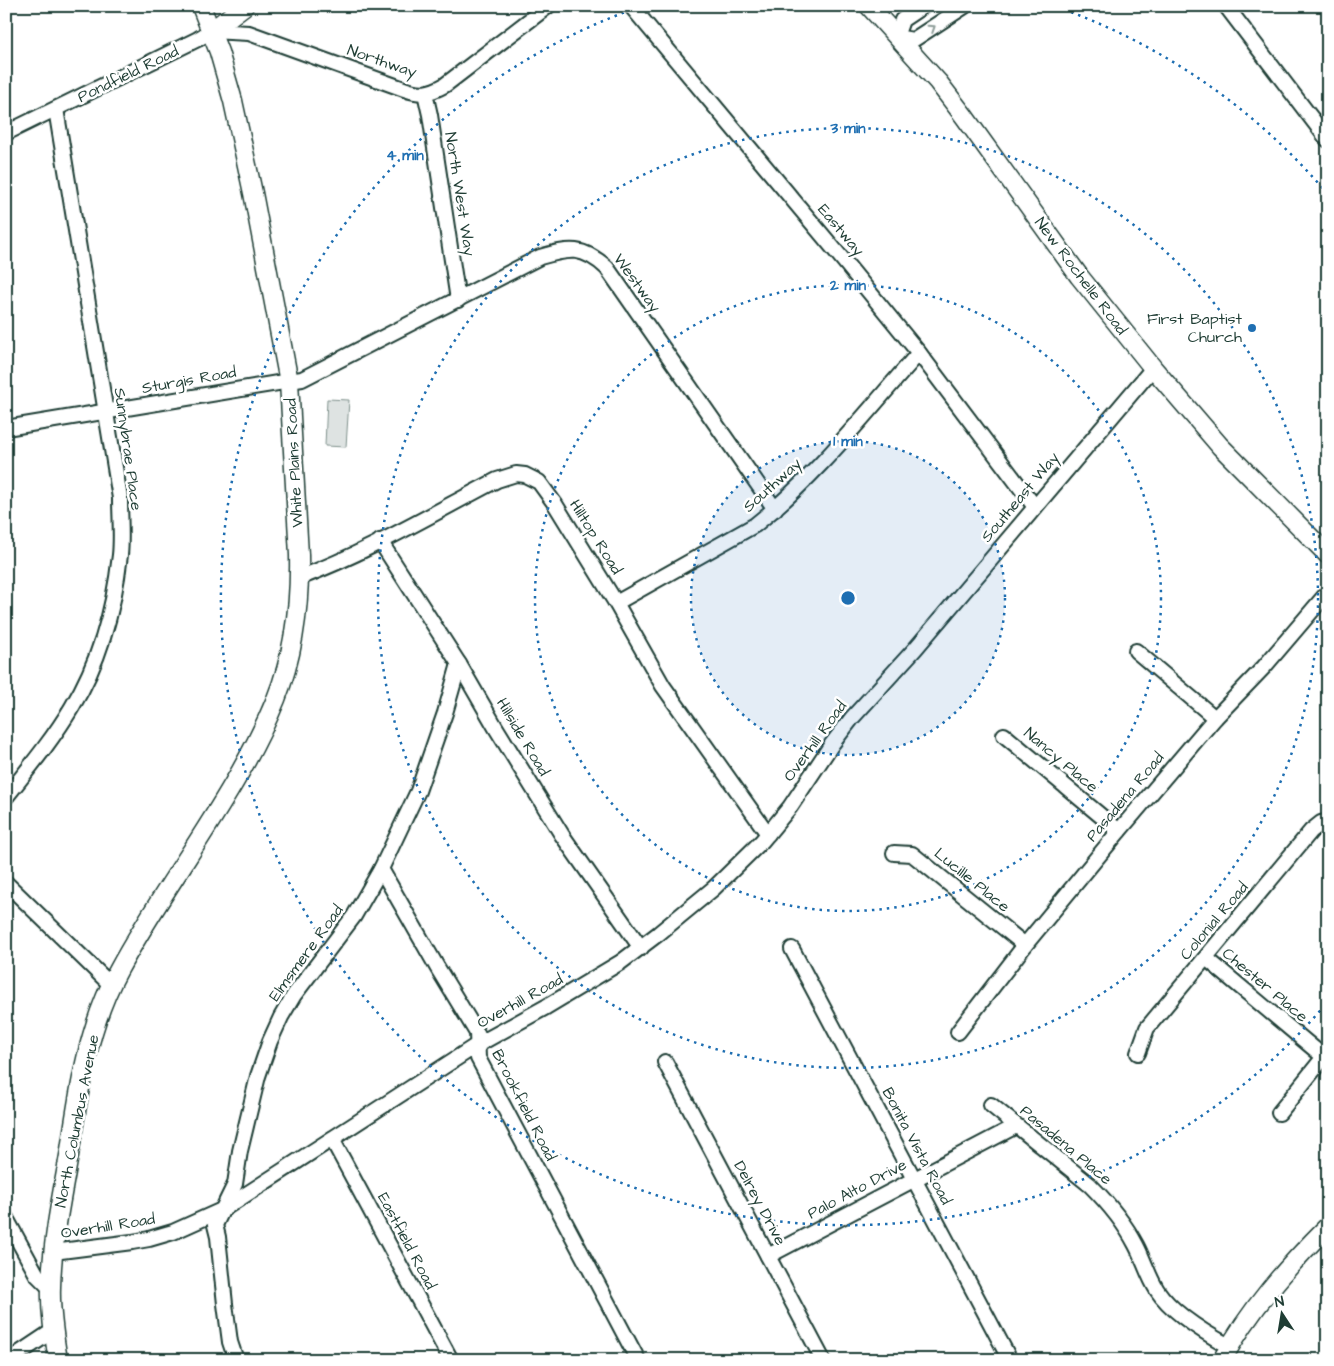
<svg xmlns="http://www.w3.org/2000/svg" width="1334" height="1366" font-family="'Architects Daughter',sans-serif">
	<style>
		.green { fill: #dee3e2; stroke: #7e908b }
		.lines { fill: none; stroke-linecap: round; stroke-linejoin: round }
		.minor-casing { stroke: #1f3d34; stroke-width: 18 }
		.major-casing { stroke: #1f3d34; stroke-width: 21 }
		.minor { stroke: #fff; stroke-width: 14 }
		.major { stroke: #fff; stroke-width: 18 }
		.oneway { stroke: #8f9e9a }
		.ring { fill: none; stroke: #1f6fb2; stroke-width: 2.5; stroke-dasharray: 2.5 5 }
		.poi-dot { fill: #1f6fb2; stroke: #fff; stroke-width: 2 }
		.labels { text-anchor: middle; dominant-baseline: central; stroke-width: 5; stroke-linejoin: round; paint-order: stroke }
		.street-label { font-size: 16px; fill: #1f3d34; stroke: #fff }
		.poi-label { font-size: 16px; fill: #1f3d34; stroke: #fff; text-anchor: end }
		.centre { fill: #1f6fb2; stroke: #fff; stroke-width: 2.5 }
		.ring-label { font-size: 15px; text-anchor: middle; font-weight: bold; fill: #1f6fb2; stroke: #fff; stroke-width: 5; stroke-linejoin: round; paint-order: stroke }
	</style>
	<rect width="100%" height="100%" fill="#fff"/>
	<filter id="ink" filterUnits="userSpaceOnUse"><feTurbulence type="fractalNoise" baseFrequency=".02" numOctaves="2"/><feDisplacementMap in="SourceGraphic" scale="10" xChannelSelector="R" yChannelSelector="G"/><feConvolveMatrix kernelMatrix="1 2 1 2 8 2 1 2 1" color-interpolation-filters="sRGB"/></filter>
	<g filter="url(#ink)">
		<polygon class="green" points="327,399 349,400 346,447 325,446"/>
		<g class="lines">
			<defs>
				<g id="minor">
					<polyline points="631,6 839,255 919,353 1035,507"/>
					<polyline points="923,6 902,20 896,37 913,40 965,6"/>
					<polyline points="1226,6 1328,140"/>
					<polyline points="425,93 430,115 458,300"/>
					<path d="M 6,133 L 198,39 L 211,31 L 249,33 L 404,89 C 421,95 429,94 445,85 L 548,6"/>
					<path d="M 6,428 L 302,379 L 540,257 C 570,248 583,246 607,268 L 775,509"/>
					<polyline points="380,541 459,664 496,728 562,835 641,948"/>
					<path d="M 299,578 C 368,552 432,514 497,480 L 516,474 L 525,475 L 539,482 L 555,504 L 616,603 L 663,686 L 768,834"/>
					<path d="M 616,603 L 755,525 C 817,476 866,412 919,353"/>
					<polyline points="1136,651 1215,718"/>
					<polyline points="1004,735 1119,831"/>
					<path d="M 6,797 C 29,768 53,739 72,707 C 100,661 114,609 120,555 C 122,537 120,517 120,498 L 56,109"/>
					<polyline points="894,853 912,854 1025,945"/>
					<polyline points="381,869 437,967 477,1033 478,1058 638,1360"/>
					<polyline points="6,883 111,985"/>
					<polyline points="792,949 1010,1360"/>
					<polyline points="1206,958 1324,1057"/>
					<polyline points="958,1032 1025,945 1119,831 1215,718 1264,667 1328,592"/>
					<polyline points="1138,1053 1147,1028 1311,831 1321,823 1328,821"/>
					<polyline points="665,1062 823,1360"/>
					<path d="M 991,1105 L 1090,1185 C 1108,1203 1124,1222 1136,1245 C 1144,1260 1148,1276 1157,1290 C 1172,1313 1205,1333 1229,1346"/>
					<polyline points="1279,1113 1328,1052"/>
					<polyline points="332,1139 451,1360"/>
					<polyline points="6,1218 37,1275 51,1289"/>
					<polyline points="53,1252 132,1242 149,1239 173,1232 222,1210 477,1045 546,1007 621,962 658,934 714,888 762,841 790,807 832,744 852,718 915,649 1153,368"/>
					<polyline points="768,1256 1016,1126"/>
					<polyline points="9,1360 54,1330"/>
					<polyline points="236,1360 230,1342 225,1304 218,1237 215,1225 235,1184 240,1151 258,1076 270,1041 281,1017 294,995 354,916 381,869 418,791 445,713 459,664"/>
				</g>
				<g id="major">
					<polyline points="869,6 938,82 964,116 1079,276 1153,368 1220,446 1328,555"/>
					<polyline points="211,31 244,6"/>
					<path d="M 58,1360 C 54,1336 50,1311 51,1287 C 52,1241 62,1195 70,1150 C 79,1089 88,1026 118,971 C 167,880 237,795 276,699 C 294,654 300,602 299,555 L 289,382 L 253,193 L 233,101 L 219,52 L 201,6"/>
					<path d="M 1222,1360 C 1250,1309 1287,1267 1328,1226"/>
				</g>
			</defs>
			<use href="#minor" class="minor-casing"/>
			<use href="#major" class="major-casing"/>
			<use href="#minor" class="minor"/>
			<use href="#major" class="major"/>
		</g>
		<defs><path id="oneway-chevron" d="M-2-3.5L2.5 0L-2 3.5" fill="none" stroke-width="1.6" stroke-linecap="round" stroke-linejoin="round" transform="scale(1.25)"/></defs>
		<use class="oneway" href="#oneway-chevron" transform="translate(932 28) rotate(-33)"/>
	</g>
	<circle cx="848" cy="598" r="157" fill="#1f6fb2" fill-opacity=".12"/>
	<g class="ring">
		<circle cx="848" cy="598" r="157"/>
		<circle cx="848" cy="598" r="313"/>
		<circle cx="848" cy="598" r="470"/>
		<path d="M1325 1005A627 627 0 1 1 639 7M1057 7A627 627 0 0 1 1325 191"/>
	</g>
	<circle class="poi-dot" cx="1252" cy="328" r="5"/>
	<g class="labels">
		<g class="street-label">
			<text transform="translate(382 61) rotate(19)">Northway</text>
			<text transform="translate(128 74) rotate(-26)">Pondfield Road</text>
			<text transform="translate(460 194) rotate(81)">North West Way</text>
			<text transform="translate(841 230) rotate(50)">Eastway</text>
			<text transform="translate(1081 276) rotate(53)">New Rochelle Road</text>
			<text transform="translate(637 283) rotate(54)">Westway</text>
			<text transform="translate(189 380) rotate(-10)">Sturgis Road</text>
			<text transform="translate(128 449) rotate(82)">Sunnybrae Place</text>
			<text transform="translate(294 463) rotate(-93)">White Plains Road</text>
			<text transform="translate(772 485) rotate(-42)">Southway</text>
			<text transform="translate(1020 497) rotate(-50)">Southeast Way</text>
			<text transform="translate(596 537) rotate(58)">Hilltop Road</text>
			<text transform="translate(523 737) rotate(59)">Hillside Road</text>
			<text transform="translate(815 741) rotate(-54)">Overhill Road</text>
			<text transform="translate(1061 760) rotate(40)">Nancy Place</text>
			<text transform="translate(1125 797) rotate(-50)">Pasadena Road</text>
			<text transform="translate(972 880) rotate(39)">Lucille Place</text>
			<text transform="translate(1214 921) rotate(-50)">Colonial Road</text>
			<text transform="translate(306 953) rotate(-54)">Elmsmere Road</text>
			<text transform="translate(1265 985) rotate(40)">Chester Place</text>
			<text transform="translate(520 1001) rotate(-29)">Overhill Road</text>
			<text transform="translate(524 1105) rotate(63)">Brookfield Road</text>
			<text transform="translate(77 1121) rotate(-79)">North Columbus Avenue</text>
			<text transform="translate(1066 1145) rotate(40)">Pasadena Place</text>
			<text transform="translate(917 1146) rotate(62)">Bonita Vista Road</text>
			<text transform="translate(857 1189) rotate(-28)">Palo Alto Drive</text>
			<text transform="translate(760 1203) rotate(62)">Delrey Drive</text>
			<text transform="translate(108 1226) rotate(-9)">Overhill Road</text>
			<text transform="translate(407 1241) rotate(62)">Eastfield Road</text>
		</g>
		<g class="poi-label">
			<text x="1242" y="319">First Baptist<tspan x="1242" dy="18">Church</tspan></text>
		</g>
	</g>
	<circle cx="848" cy="598" r="8" class="centre"/>
	<g class="ring-label">
		<text x="848" y="133">3 min</text>
		<text x="405" y="160">4 min</text>
		<text x="848" y="290">2 min</text>
		<text x="848" y="446">1 min</text>
	</g>
	<rect width="1334" height="1366" fill="none" stroke="#fff" stroke-width="25"/>
	<rect x="12" y="12" width="1309" height="1341" fill="none" stroke="#1f3d34" stroke-width="2" filter="url(#ink)"/>
	<g transform="translate(1282 1314) rotate(348)" stroke="#ffffff" stroke-width="4" paint-order="stroke">
	<path d="M0-4L9 19L0 12L-9 19Z" fill="#1f3d34"/>
	<text y="-8" font-size="14" font-weight="bold" text-anchor="middle" fill="#1f3d34">N</text>
	</g>
</svg>
